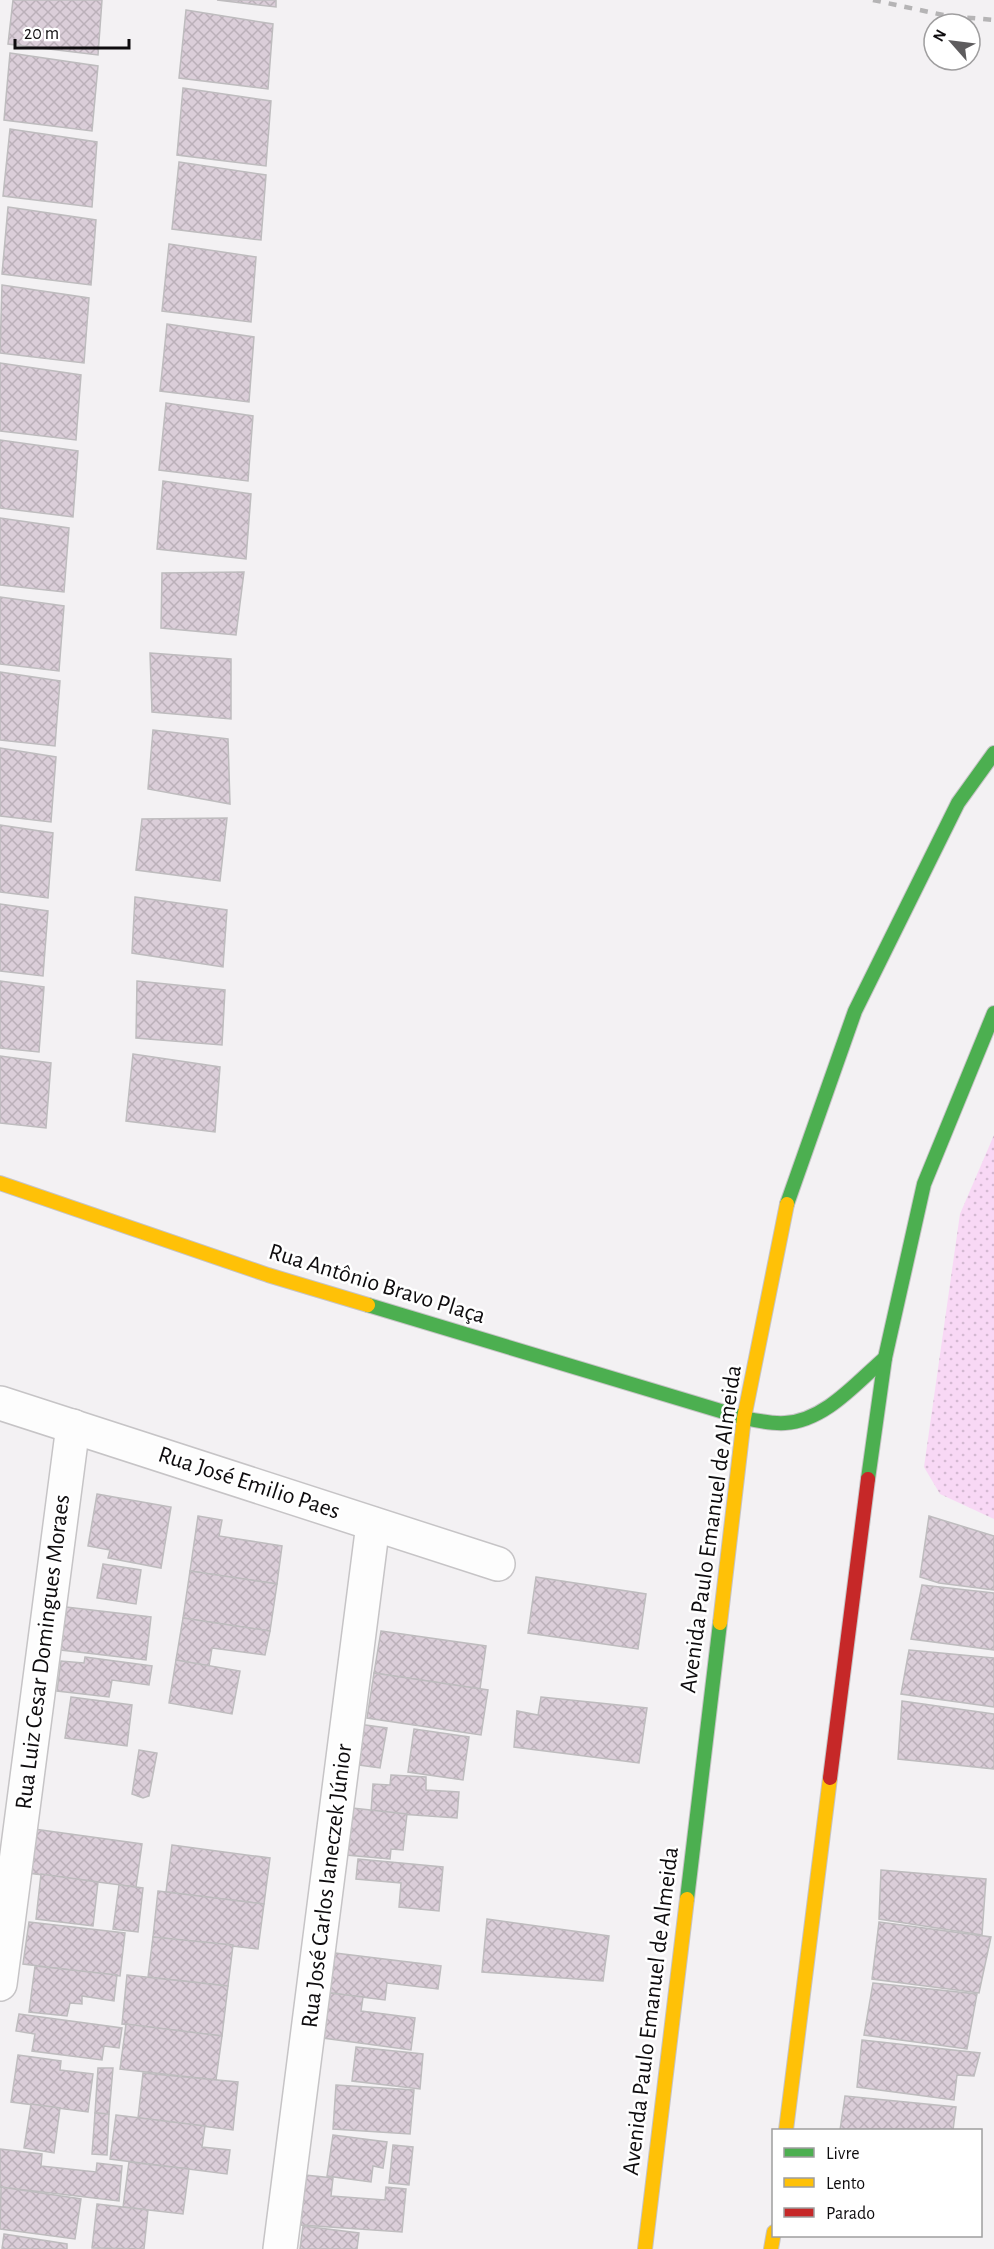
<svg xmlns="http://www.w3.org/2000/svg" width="994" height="2249" font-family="'Alegreya Sans',sans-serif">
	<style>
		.green { fill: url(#green-dots) }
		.building { fill: url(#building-cross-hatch); stroke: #bebcbe; stroke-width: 1.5 }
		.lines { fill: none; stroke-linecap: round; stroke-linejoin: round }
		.street-casing { stroke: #c6c4c6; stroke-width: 36 }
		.fast-casing { stroke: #c6c4c6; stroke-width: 16 }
		.slow-casing { stroke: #c6c4c6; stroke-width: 16 }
		.jam-casing { stroke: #c6c4c6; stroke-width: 16 }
		.street { stroke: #fdfdfd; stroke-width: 33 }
		.fast { stroke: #4caf50; stroke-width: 14 }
		.slow { stroke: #ffc107; stroke-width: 14 }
		.jam { stroke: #c62828; stroke-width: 14 }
		.rail { stroke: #b5b4b5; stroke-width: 4.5; stroke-dasharray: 8 8; stroke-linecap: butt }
		.labels { text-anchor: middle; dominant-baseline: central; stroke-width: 5; stroke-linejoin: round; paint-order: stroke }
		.street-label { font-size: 24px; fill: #0e0c0e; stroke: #fff }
	</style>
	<defs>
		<pattern id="green-dots" width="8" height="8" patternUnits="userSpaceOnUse" patternTransform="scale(1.5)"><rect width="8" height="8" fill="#f8d8f5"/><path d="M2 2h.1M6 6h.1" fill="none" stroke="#d3b8d1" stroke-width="1.8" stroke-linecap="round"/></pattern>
		<pattern id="building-cross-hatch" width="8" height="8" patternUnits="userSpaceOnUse" patternTransform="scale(1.5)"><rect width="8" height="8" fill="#dbced9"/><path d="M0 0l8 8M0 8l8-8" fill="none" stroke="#bbb0b9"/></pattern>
	</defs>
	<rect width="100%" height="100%" fill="#f3f1f3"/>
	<polygon class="green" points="994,1135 994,1519 940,1494 924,1467 960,1214"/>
	<g class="building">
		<polygon points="13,0 102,0 98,55 8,44"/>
		<polygon points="217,0 276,0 276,7"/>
		<polygon points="186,10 273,24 268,89 179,78"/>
		<polygon points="10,53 98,66 92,131 4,120"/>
		<polygon points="183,88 271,101 266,166 177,155"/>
		<polygon points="10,129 97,142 92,207 3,196"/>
		<polygon points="179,162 266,175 261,240 172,229"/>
		<polygon points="8,207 96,220 91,285 2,274"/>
		<polygon points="169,244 256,257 251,322 162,311"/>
		<polygon points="2,285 89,298 84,363 0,353"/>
		<polygon points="167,324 254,337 249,402 160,391"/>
		<polygon points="0,363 81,375 76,440 0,431"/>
		<polygon points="166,403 253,416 248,481 159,470"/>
		<polygon points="0,440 78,451 73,517 0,508"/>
		<polygon points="163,481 251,494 246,559 157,549"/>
		<polygon points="0,518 69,528 64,592 0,585"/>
		<polygon points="244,572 236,635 161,628 162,573"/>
		<polygon points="0,597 64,606 59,671 0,664"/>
		<polygon points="150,653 231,659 231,719 152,712"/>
		<polygon points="0,672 60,681 55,746 0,740"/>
		<polygon points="153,730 228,739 230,804 148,789"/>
		<polygon points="0,748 56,757 51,822 0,816"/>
		<polygon points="227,818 220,881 136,870 142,819"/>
		<polygon points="0,825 53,833 48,898 0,892"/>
		<polygon points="135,897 227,910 223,967 132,953"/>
		<polygon points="0,904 48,911 43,976 0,971"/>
		<polygon points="0,981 44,987 39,1052 0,1048"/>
		<polygon points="137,981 225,990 222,1045 136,1038"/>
		<polygon points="133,1054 220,1067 215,1132 126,1121"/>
		<polygon points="0,1056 51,1063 46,1128 0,1123"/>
		<polygon points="97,1494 171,1507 161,1568 108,1558 110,1550 88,1546"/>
		<polygon points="198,1516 222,1520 219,1536 282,1546 277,1584 190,1571"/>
		<polygon points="929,1516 994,1536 994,1590 939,1583 920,1577"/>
		<polygon points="103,1564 141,1570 136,1604 97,1598"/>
		<polygon points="190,1571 277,1584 270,1631 183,1618"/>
		<polygon points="536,1577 646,1594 638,1649 528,1633"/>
		<polygon points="922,1585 994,1593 994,1650 911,1639"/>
		<polygon points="66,1607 151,1617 146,1660 61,1650"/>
		<polygon points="183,1618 270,1631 265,1655 212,1648 209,1666 176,1660"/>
		<polygon points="381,1631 486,1646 480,1689 374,1673"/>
		<polygon points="909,1650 994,1658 994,1707 901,1694"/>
		<polygon points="85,1657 152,1666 149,1685 112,1680 109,1697 57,1691 61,1661 84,1663"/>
		<polygon points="176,1660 240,1671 232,1714 169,1703"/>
		<polygon points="374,1673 488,1690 481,1735 367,1718"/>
		<polygon points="71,1697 132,1705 127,1746 65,1738"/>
		<polygon points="541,1697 647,1708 639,1763 514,1747 517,1711 538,1715"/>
		<polygon points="902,1701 994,1714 994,1769 898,1759"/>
		<polygon points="358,1724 387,1728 380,1768 352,1764"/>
		<polygon points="414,1729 469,1737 463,1780 408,1772"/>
		<polygon points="139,1750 157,1753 149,1796 143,1798 132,1794"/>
		<polygon points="391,1775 426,1777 426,1790 459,1792 457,1818 371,1812 373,1784 390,1785"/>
		<polygon points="352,1808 407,1814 403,1850 391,1849 390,1859 346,1855"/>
		<polygon points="34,1829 142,1844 136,1887 28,1873"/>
		<polygon points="172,1845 270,1858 264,1904 166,1892"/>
		<polygon points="358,1859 443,1867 439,1911 399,1907 401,1883 356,1879"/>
		<polygon points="881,1870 986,1879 982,1935 879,1919"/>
		<polygon points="41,1874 98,1882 93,1926 36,1919"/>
		<polygon points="119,1885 143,1888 138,1932 113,1929"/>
		<polygon points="158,1891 264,1904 258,1949 153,1937"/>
		<polygon points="487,1919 609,1936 603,1981 482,1972"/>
		<polygon points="29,1922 125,1933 120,1976 23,1964"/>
		<polygon points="879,1922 991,1937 979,1993 872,1979"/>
		<polygon points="153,1937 233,1945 228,1986 148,1977"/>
		<polygon points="335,1953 441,1966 438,1989 387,1983 385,2000 330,1993"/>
		<polygon points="35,1966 117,1975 114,2001 82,1996 82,2004 70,2003 67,2016 29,2012"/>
		<polygon points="127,1975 228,1986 222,2036 122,2024"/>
		<polygon points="873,1983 977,1994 967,2049 864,2035"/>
		<polygon points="330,1993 363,1997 361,2011 415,2018 411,2050 323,2038"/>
		<polygon points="19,2014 122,2028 119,2048 104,2046 102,2060 32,2051 35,2034 16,2031"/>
		<polygon points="126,2024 222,2036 216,2080 120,2069"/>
		<polygon points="862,2040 980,2053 974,2076 957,2075 954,2100 857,2087"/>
		<polygon points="356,2047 423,2054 420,2089 352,2081"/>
		<polygon points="18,2055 61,2061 60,2070 93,2074 88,2112 11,2102"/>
		<polygon points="98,2068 113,2068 109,2114 95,2113"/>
		<polygon points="143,2073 238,2082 233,2130 138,2118"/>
		<polygon points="336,2085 414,2090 410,2134 333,2129"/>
		<polygon points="845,2096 956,2107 953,2130 840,2130"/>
		<polygon points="31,2104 60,2108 54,2153 24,2148"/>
		<polygon points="95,2113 109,2114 107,2155 92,2154"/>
		<polygon points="116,2115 205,2126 202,2147 230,2150 227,2174 110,2159"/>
		<polygon points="333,2135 387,2142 383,2168 373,2166 371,2182 327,2176"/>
		<polygon points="393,2145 413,2147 409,2185 389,2183"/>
		<polygon points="0,2149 42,2154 41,2166 96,2172 97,2163 122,2166 119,2201 0,2187"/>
		<polygon points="129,2162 189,2169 183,2214 123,2207"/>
		<polygon points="305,2175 333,2178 331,2196 385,2200 386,2187 406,2189 402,2232 301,2225"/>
		<polygon points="1,2187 81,2199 75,2239 0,2229"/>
		<polygon points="97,2204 148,2210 144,2249 92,2248"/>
		<polygon points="303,2226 359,2233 357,2249 300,2249"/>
		<polygon points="4,2234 67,2244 67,2249 2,2249"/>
	</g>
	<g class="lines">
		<defs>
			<g id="street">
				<polyline points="0,1403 498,1564"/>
				<polyline points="0,1984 73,1426"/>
				<polyline points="280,2249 373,1524"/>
			</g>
			<g id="fast">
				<polyline points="787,1204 855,1011 958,803 994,753"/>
				<path d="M 368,1305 L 744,1418 C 758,1421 772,1424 785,1423 C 825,1421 857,1382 885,1358"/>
				<polyline points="868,1479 885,1358 924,1184 994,1013"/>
				<polyline points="687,1899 720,1623"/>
			</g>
			<g id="slow">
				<polyline points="0,1183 268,1275 368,1305"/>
				<polyline points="720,1623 744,1418 787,1204"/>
				<polyline points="786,2130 830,1778"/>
				<polyline points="645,2249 687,1899"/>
				<polyline points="771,2249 774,2232"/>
			</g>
			<polyline id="jam" points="830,1778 868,1479"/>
		</defs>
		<use href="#street" class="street-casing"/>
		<use href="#fast" class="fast-casing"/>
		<use href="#slow" class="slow-casing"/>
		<use href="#jam" class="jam-casing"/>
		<use href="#street" class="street"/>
		<use href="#fast" class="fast"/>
		<use href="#slow" class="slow"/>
		<use href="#jam" class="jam"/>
		<polyline class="rail" points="873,0 948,16 994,20"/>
	</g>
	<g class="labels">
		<g class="street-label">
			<text transform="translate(377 1284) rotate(17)">Rua Antônio Bravo Plaça</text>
			<text transform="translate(249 1483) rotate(18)">Rua José Emilio Paes</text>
			<text transform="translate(711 1529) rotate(-82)">Avenida Paulo Emanuel de Almeida</text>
			<text transform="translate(43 1652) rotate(-83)">Rua Luiz Cesar Domingues Moraes</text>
			<text transform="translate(327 1886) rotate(-83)">Rua José Carlos Ianeczek Júnior</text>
			<text transform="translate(651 2011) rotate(-83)">Avenida Paulo Emanuel de Almeida</text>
		</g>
	</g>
	<rect x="772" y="2129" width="210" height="108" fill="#ffffff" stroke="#9f9e9f" stroke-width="1.5"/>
	<rect x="784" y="2148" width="30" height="9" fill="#4caf50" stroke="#9f9e9f" stroke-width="1.5"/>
	<text x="826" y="2159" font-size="18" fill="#0e0c0e">Livre</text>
	<rect x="784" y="2178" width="30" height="9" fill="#ffc107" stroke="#9f9e9f" stroke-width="1.5"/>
	<text x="826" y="2189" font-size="18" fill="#0e0c0e">Lento</text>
	<rect x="784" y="2208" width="30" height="9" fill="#c62828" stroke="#9f9e9f" stroke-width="1.5"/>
	<text x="826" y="2219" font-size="18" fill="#0e0c0e">Parado</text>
	<g transform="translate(952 42) rotate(298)"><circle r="28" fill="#ffffff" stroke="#9f9e9f" stroke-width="1.5"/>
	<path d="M0-4.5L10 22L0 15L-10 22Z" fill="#5e5c5e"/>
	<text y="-9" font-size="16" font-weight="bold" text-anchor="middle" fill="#0e0c0e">N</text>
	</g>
	<path d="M15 39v9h114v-9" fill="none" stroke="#0e0c0e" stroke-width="3"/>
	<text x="24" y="39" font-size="18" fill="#0e0c0e" stroke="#ffffff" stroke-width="4.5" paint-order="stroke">20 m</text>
</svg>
